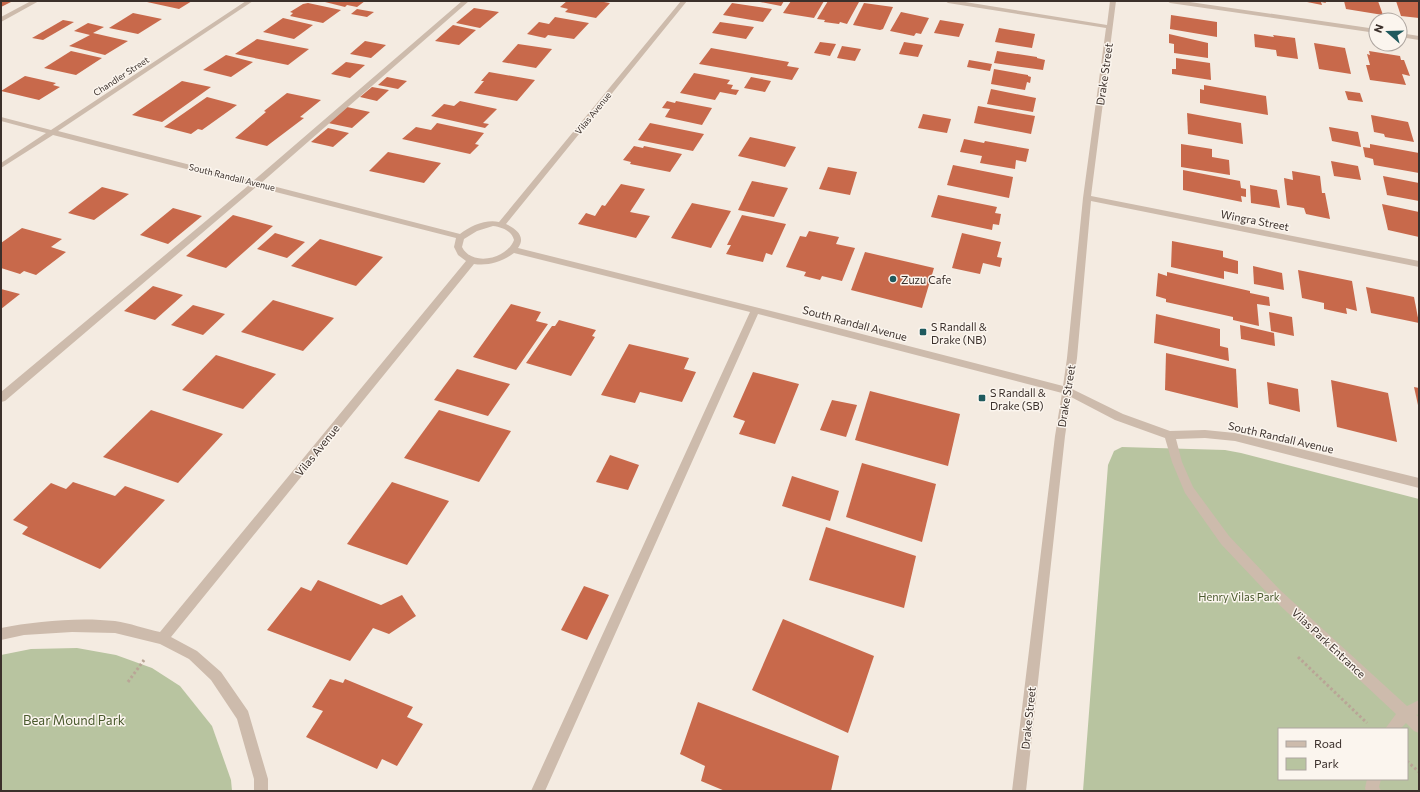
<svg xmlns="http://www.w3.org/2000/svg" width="1420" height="792" font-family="Commissioner,sans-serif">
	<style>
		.green { fill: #b8c4a0; fill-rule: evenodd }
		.building { fill: #c8694b }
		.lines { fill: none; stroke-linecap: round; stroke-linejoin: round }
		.path { stroke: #b9a596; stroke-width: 3; stroke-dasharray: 2.5 2.5; stroke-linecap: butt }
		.minor { fill: #cdbbac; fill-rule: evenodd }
		.poi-dot { fill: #1f5a5e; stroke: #fbf5ee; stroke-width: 1.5 }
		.labels { text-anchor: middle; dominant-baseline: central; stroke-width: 3; stroke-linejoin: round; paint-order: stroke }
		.far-street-label { font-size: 9px; fill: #3b302b; stroke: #fbf5ee }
		.street-label { font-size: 11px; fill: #3b302b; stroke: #fbf5ee }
		.poi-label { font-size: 11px; fill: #3b302b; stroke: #fbf5ee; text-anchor: start }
		.park-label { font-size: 11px; fill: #4a5a2e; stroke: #fbf5ee }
		.near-park-label { font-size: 13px; fill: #4a5a2e; stroke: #fbf5ee }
	</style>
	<rect width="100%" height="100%" fill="#f4ebe1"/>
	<g class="green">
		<path d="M 1122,447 L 1225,450 L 1241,453 L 1419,499 L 1419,791 L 1083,791 L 1108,465 L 1114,451 ZM 1279,729 L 1407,729 L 1407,779 L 1279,779 Z"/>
		<polygon points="77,648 116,655 152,668 180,686 212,726 231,780 232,791 1,791 1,655 31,649"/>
	</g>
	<g class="building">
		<polygon points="1,1 13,1 1,7"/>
		<polygon points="149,1 192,1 179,9 147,2"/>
		<polygon points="321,1 365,1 357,7 347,5 345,7"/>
		<polygon points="567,1 598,1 610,3 596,18 565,12 568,9 560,7"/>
		<polygon points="755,1 784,1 781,6"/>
		<polygon points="791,1 824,1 814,18 783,13"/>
		<polygon points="828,1 854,1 859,2 847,24 840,22 839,24 824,22 825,20 817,19"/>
		<polygon points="1302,1 1325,1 1326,3 1321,2 1322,5"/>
		<polygon points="1344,1 1378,1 1383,15 1346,9"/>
		<polygon points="1396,1 1419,1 1419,18 1401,16"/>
		<polygon points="308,3 341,10 323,23 290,16 293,13 290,12 303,4"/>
		<polygon points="732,3 772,9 763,22 723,15"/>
		<polygon points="864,3 893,7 883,29 880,30 853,25"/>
		<polygon points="474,8 499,12 480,28 456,23"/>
		<polygon points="357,9 374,12 367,17 351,14"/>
		<polygon points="901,12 929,18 921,34 916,33 914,36 890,31"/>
		<polygon points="133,13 162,19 138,34 109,28"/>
		<polygon points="1171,15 1217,22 1217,37 1170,29"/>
		<polygon points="555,17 589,23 574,39 548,35 545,38 527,34 539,22 549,24"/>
		<polygon points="283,18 313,25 294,39 263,32"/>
		<polygon points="63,20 74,22 43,40 32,38"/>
		<polygon points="940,20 964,24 959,37 934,33"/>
		<polygon points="720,22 754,27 746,39 712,33"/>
		<polygon points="88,23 104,27 93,33 128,41 105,55 69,46 90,35 74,31"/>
		<polygon points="453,25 476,30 459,45 435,41"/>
		<polygon points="999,28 1035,34 1032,48 995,42"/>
		<polygon points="1169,34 1208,43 1208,58 1174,53 1174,44 1169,43"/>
		<polygon points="1254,34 1274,37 1273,35 1295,38 1298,59 1277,56 1276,50 1255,47"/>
		<polygon points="257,39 309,49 288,65 235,54"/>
		<polygon points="365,41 386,45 371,58 350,54"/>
		<polygon points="820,42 836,44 830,56 814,53"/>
		<polygon points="904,42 923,45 918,57 899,54"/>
		<polygon points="1314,43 1345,48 1351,74 1319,69"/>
		<polygon points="518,44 552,49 536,68 502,62"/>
		<polygon points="842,46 861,49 855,61 837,58"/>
		<polygon points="711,48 789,62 787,66 799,68 792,80 699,64"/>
		<polygon points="71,51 102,58 76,75 44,68"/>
		<polygon points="997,51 1037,57 1037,58 1045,60 1043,70 994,63"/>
		<polygon points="1369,51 1400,56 1401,60 1404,60 1410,76 1402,74 1406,85 1370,80 1366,65 1370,65 1367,54 1370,55"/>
		<polygon points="226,55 253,62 231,77 203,70"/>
		<polygon points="1176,58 1210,63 1211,80 1172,74 1172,69 1176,69"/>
		<polygon points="969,60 992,64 990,71 967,67"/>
		<polygon points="346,62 365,65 350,78 331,74"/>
		<polygon points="994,69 1028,75 1028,76 1031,77 1030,83 1027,82 1025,90 991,84"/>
		<polygon points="489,72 535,80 517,101 474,93 484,81 481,81"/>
		<polygon points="694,73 730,80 727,84 733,85 731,89 739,90 736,95 720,92 715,100 680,93"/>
		<polygon points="25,76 56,83 53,85 60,87 39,100 1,91"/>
		<polygon points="387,77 407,81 398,89 378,85"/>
		<polygon points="751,77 771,81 765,92 744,88"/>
		<polygon points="182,81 211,87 162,122 132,115"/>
		<polygon points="1204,85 1266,96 1268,115 1200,103 1200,89 1204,90"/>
		<polygon points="372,87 389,90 377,101 360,97"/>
		<polygon points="991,89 1036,98 1033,112 987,104"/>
		<polygon points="1345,91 1360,93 1363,102 1348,100"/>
		<polygon points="287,93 321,100 300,117 304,118 267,146 235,138 266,112 264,111"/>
		<polygon points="207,97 237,105 202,130 198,129 191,134 164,127"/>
		<polygon points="460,101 497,109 483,123 489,124 485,128 431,116 444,104 454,106"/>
		<polygon points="667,101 675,103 676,101 712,108 702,125 665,117 670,109 662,108"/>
		<polygon points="978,106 1035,116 1031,134 974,123"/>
		<polygon points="347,107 370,112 352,128 328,123"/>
		<polygon points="1187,113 1241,123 1243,144 1188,134"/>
		<polygon points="923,114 951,119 947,133 918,128"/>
		<polygon points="1371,115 1408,122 1414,142 1385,137 1384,134 1374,132"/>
		<polygon points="437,123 484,133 475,144 479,145 470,154 402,139 416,127 431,130"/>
		<polygon points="650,123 704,134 693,151 638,140"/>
		<polygon points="1329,127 1358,132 1361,147 1332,141"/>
		<polygon points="328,128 349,133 333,147 311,142"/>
		<polygon points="750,137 796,147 785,167 738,156"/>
		<polygon points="964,139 984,143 985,141 1029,149 1026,162 1016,160 1015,169 980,163 982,156 960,152"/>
		<polygon points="1181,144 1212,149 1212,157 1229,160 1230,175 1181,167"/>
		<polygon points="1370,144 1419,153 1419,173 1374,165 1373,159 1365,157 1363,147 1370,148"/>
		<polygon points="634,146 643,148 644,146 682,154 670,172 630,164 631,162 623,160"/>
		<polygon points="388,152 441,163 424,183 369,171"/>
		<polygon points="1331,161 1358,166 1361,180 1334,176"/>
		<polygon points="953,165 1013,177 1009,198 947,185"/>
		<polygon points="828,167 857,172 850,195 819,189"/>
		<polygon points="1183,170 1240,181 1241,188 1246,189 1246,197 1241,196 1242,202 1183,190"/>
		<polygon points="1292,171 1320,176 1322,193 1325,193 1330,219 1306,214 1304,208 1287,205 1284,178 1293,180"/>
		<polygon points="1383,176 1419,183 1419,201 1387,195"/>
		<polygon points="752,181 788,188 774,217 738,210"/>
		<polygon points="621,184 645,189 630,212 650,216 636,238 578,224 586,213 595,216 602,205 605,206"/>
		<polygon points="1250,185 1277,190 1280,208 1251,203"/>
		<polygon points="102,187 129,194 94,220 68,213"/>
		<polygon points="938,195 997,207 995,213 1001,214 999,225 993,224 992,230 931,217"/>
		<polygon points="692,203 731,211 711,248 671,238"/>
		<polygon points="1382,204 1419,212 1419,237 1388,230"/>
		<polygon points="173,208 202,216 168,244 140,235"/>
		<polygon points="233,215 273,226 226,268 186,256"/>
		<polygon points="742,215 786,224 772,255 766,253 763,262 726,254 731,245 727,245"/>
		<polygon points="22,228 62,239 51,247 66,252 36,275 24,271 20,274 1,268 1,243"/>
		<polygon points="809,231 839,237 836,244 855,248 842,281 822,276 820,280 804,276 806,272 786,267 800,236 806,237"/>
		<polygon points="275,233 305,242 287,258 257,249"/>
		<polygon points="962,233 1001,242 997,257 1002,258 1000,267 983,263 980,274 952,268"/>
		<polygon points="320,239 383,257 356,286 291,266"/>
		<polygon points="1172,241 1223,251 1223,257 1238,261 1238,274 1224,271 1224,279 1171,267"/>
		<polygon points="865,252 934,268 922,308 851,290"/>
		<polygon points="1253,266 1282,273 1284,290 1254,284"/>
		<polygon points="1298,270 1352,281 1357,311 1346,308 1347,314 1324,309 1324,303 1302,298"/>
		<polygon points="1167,272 1250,291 1250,293 1269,297 1270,306 1257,304 1259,326 1233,320 1233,317 1166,302 1166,299 1156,296 1158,273 1167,276"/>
		<polygon points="153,286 183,295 155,320 124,311"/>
		<polygon points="1366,287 1414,297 1419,323 1371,313"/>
		<polygon points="1,289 20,294 1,309"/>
		<polygon points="273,300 334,318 303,351 241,332"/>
		<polygon points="511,304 541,312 536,321 548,324 516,370 473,357"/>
		<polygon points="193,305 225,314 203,335 171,325"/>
		<polygon points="1269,312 1292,317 1294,336 1271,331"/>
		<polygon points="1156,314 1220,329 1220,346 1228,348 1229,361 1154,343"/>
		<polygon points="559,320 596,330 592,336 595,337 571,376 526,363 552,326 555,326"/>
		<polygon points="1240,325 1274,333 1275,346 1241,339"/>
		<polygon points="629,344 689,358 684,369 696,372 682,402 640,392 635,403 601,395"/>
		<polygon points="1166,353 1236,369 1238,408 1165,390"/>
		<polygon points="216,355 276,374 243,409 182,390"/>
		<polygon points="457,369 510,384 488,416 434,400"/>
		<polygon points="753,372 799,384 775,444 739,434 745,421 733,417"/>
		<polygon points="1331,380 1388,393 1397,442 1337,427"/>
		<polygon points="1267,382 1298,389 1300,412 1269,404"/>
		<polygon points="1414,387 1419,388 1419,405 1418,405"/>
		<polygon points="870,391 960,414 948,466 855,440"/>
		<polygon points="832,400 857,405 846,437 820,430"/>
		<polygon points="151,410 223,434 178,483 103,457"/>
		<polygon points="439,410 511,431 479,482 404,458"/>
		<polygon points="610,455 639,465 628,490 596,482"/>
		<polygon points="862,463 936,484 922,542 846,517"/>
		<polygon points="792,476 839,491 830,521 782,506"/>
		<polygon points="73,482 115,496 125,486 165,500 100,569 22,534 28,527 13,520 51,483 66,489"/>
		<polygon points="392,482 449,501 407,565 347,544"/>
		<polygon points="826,527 916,556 904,608 809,580"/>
		<polygon points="318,580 381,605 402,595 416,616 389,634 373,628 350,661 267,630 301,587 311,591"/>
		<polygon points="584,586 609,595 587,640 561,630"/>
		<polygon points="783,619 874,656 848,733 752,690"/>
		<polygon points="330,679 343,683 345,679 413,707 407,717 423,724 397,766 382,759 377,769 306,737 323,711 312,707"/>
		<polygon points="698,702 839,756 831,791 725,791 701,781 705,766 680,754"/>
	</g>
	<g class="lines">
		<g class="path">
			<polyline points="1298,657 1367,723"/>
			<polyline points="128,682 144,660"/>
			<polyline points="1407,761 1419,772"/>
		</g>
		<g class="minor">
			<polygon points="31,1 39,1 1,22 1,17"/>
			<path d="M 246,1 L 253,1 L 58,131 L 253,181 L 462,1 L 469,1 L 261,183 L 460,234 C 470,226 486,219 499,222 L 681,1 L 687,1 L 506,224 C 517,229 526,237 518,248 L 827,325 L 1063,386 L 1067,358 L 1083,198 L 1106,28 L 948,3 L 945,1 L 959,1 L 1107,25 L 1110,1 L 1116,1 L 1091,196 L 1419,261 L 1419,267 L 1091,201 L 1077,358 L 1072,389 L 1123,414 L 1170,431 L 1205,430 L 1235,433 L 1419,478 L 1419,488 L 1235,441 L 1205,438 L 1176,439 L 1182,462 L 1193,487 L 1229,536 L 1280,590 L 1407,706 L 1419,700 L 1419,714 L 1416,715 L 1419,717 L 1419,733 L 1414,731 L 1406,723 L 1400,729 L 1385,729 L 1396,714 L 1272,598 L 1221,544 L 1185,493 L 1172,462 L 1165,438 L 1115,420 L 1071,397 L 1065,436 L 1026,791 L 1012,791 L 1055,436 L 1062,393 L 758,314 L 545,791 L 531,791 L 750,312 L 514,253 C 502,262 488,266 474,264 L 171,637 L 197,651 L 221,672 L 248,711 L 268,779 L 268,791 L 254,791 L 254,779 L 237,719 L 211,680 L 189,659 L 160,644 L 115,633 L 72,632 L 24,635 L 1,640 L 1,628 C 35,621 80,617 115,621 C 130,623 145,629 160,632 L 466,261 L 458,255 L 454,247 L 456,238 L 256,187 L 5,401 L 1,402 L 1,392 L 249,185 L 53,135 L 1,168 L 1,163 L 46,133 L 1,121 L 1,117 L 51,130 ZM 493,226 C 502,227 512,231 514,240 C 507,259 472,267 462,247 L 464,239 L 477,231 Z"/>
			<polygon points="1167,1 1183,1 1376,29 1376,33 1170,3"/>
			<polygon points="1400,33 1419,36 1419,40 1400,37"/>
			<polygon points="1367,779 1381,779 1379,787 1381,791 1366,791 1365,788"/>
		</g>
	</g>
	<g class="poi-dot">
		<circle cx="893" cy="279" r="4"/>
		<rect x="919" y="328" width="8" height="8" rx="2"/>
		<rect x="978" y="394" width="8" height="8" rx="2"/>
	</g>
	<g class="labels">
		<g class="far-street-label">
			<text transform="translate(121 76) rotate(-33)">Chandler Street</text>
			<text transform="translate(593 113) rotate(-51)">Vilas Avenue</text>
			<text transform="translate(232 177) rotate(14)">South Randall Avenue</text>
		</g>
		<g class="street-label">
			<text transform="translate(1104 74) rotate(-82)">Drake Street</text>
			<text transform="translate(1255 220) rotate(11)">Wingra Street</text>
			<text transform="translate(855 323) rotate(15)">South Randall Avenue</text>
			<text transform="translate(1066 396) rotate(-81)">Drake Street</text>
			<text transform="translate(1281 437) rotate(13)">South Randall Avenue</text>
			<text transform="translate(317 450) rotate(-51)">Vilas Avenue</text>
			<text transform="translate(1329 643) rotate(43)">Vilas Park Entrance</text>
			<text transform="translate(1028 718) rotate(-84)">Drake Street</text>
		</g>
		<g class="poi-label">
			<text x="901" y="279">Zuzu Cafe</text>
			<text x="931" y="326">S Randall &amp;<tspan x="931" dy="13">Drake (NB)</tspan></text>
			<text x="990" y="392">S Randall &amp;<tspan x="990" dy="13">Drake (SB)</tspan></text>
		</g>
		<g class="park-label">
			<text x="1239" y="596">Henry Vilas Park</text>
		</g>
		<g class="near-park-label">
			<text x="74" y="720">Bear Mound Park</text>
		</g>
	</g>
	<rect width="1420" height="792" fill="none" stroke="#3b302b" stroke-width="4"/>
	<rect x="1278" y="728" width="130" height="52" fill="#fbf5ee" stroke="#aea6a0"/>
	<rect x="1286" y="741" width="20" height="6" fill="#cdbbac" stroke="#aea6a0"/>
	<text x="1314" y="748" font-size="12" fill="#3b302b">Road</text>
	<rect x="1286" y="758" width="20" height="12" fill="#b8c4a0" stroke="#aea6a0"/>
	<text x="1314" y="768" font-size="12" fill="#3b302b">Park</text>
	<g transform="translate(1388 32) rotate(290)"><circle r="19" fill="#fbf5ee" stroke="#aea6a0"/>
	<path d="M0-3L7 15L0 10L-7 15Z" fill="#1f5a5e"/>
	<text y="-6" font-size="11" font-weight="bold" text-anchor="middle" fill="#3b302b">N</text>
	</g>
</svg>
